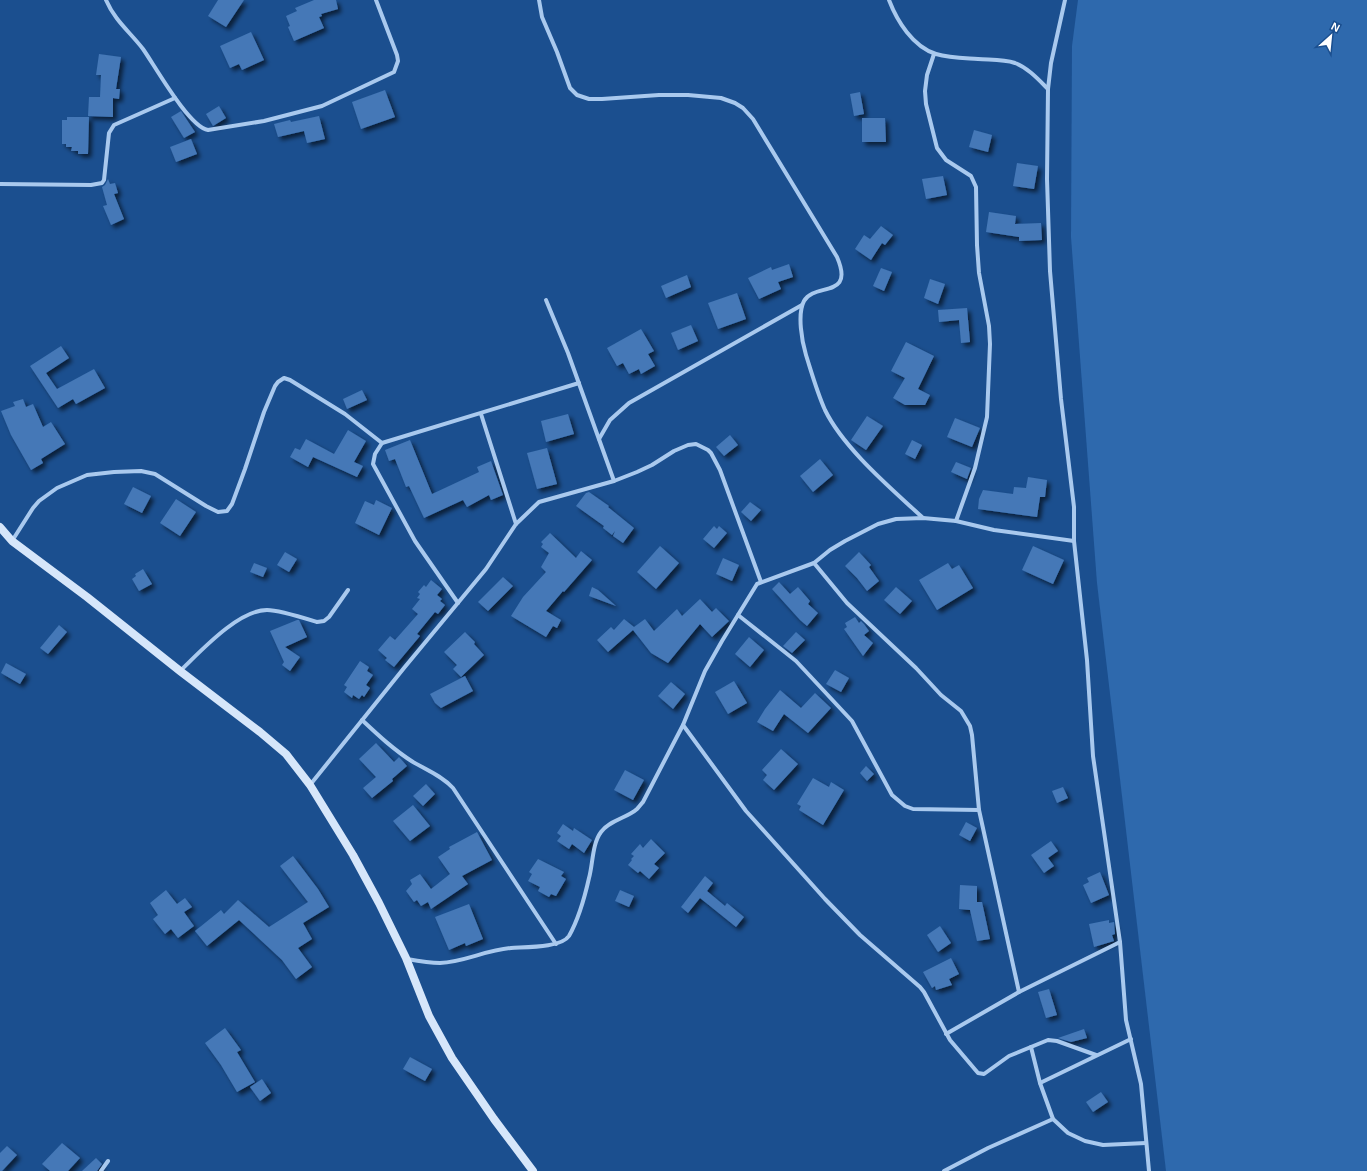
<svg xmlns="http://www.w3.org/2000/svg" width="1367" height="1171" font-family="Arial,sans-serif">
	<style>
		.green { fill: #2e69ad }
		.building { fill: #4478b7; filter: url(#shadow) }
		.lines { fill: none; stroke-linecap: round; stroke-linejoin: round }
		.street { stroke: #a9c9ee; stroke-width: 4 }
		.secondary { stroke: #d6e6fa; stroke-width: 8 }
	</style>
	<defs>
		<filter id="shadow"><feDropShadow dx="3.5" dy="3.5" stdDeviation="2" flood-color="#0009"/></filter>
	</defs>
	<rect width="100%" height="100%" fill="#1b4f8f"/>
	<polygon class="green" points="1078,0 1367,0 1367,1171 1166,1171 1097,583 1071,237 1072,46"/>
	<g class="building">
		<polygon points="218,0 244,0 226,27 208,16"/>
		<polygon points="314,0 336,0 338,9 321,14 322,16 319,17 324,28 294,41 288,27 290,26 286,16 297,11 295,8"/>
		<polygon points="251,32 264,60 242,70 239,64 230,68 220,46"/>
		<polygon points="99,54 121,57 116,89 120,89 119,99 113,98 113,117 88,116 89,97 100,97 101,75 96,75"/>
		<polygon points="385,90 395,117 361,129 352,102"/>
		<polygon points="860,92 864,114 854,116 850,94"/>
		<polygon points="219,106 226,118 213,126 206,114"/>
		<polygon points="181,111 195,132 184,138 171,117"/>
		<polygon points="319,116 325,139 307,143 304,131 278,137 274,124 290,120 291,122"/>
		<polygon points="67,117 89,117 88,154 78,154 78,151 71,151 72,147 66,147 66,144 62,144 62,120 67,120"/>
		<polygon points="862,118 885,118 886,142 862,142"/>
		<polygon points="974,130 992,135 988,152 969,147"/>
		<polygon points="191,139 197,154 176,162 170,147"/>
		<polygon points="1017,163 1038,166 1034,189 1013,186"/>
		<polygon points="943,176 947,195 926,199 922,179"/>
		<polygon points="108,179 110,184 115,183 118,193 114,194 124,219 111,225 103,206 107,205 102,187 105,185"/>
		<polygon points="989,212 1016,216 1015,224 1041,223 1042,240 1019,241 1019,237 986,232"/>
		<polygon points="881,226 893,235 885,245 882,243 871,260 855,249 864,235 870,239"/>
		<polygon points="789,264 793,277 778,282 781,289 759,299 748,278 771,267 772,270"/>
		<polygon points="881,268 892,272 884,291 873,286"/>
		<polygon points="687,275 691,287 666,298 661,286"/>
		<polygon points="930,279 945,284 938,304 924,298"/>
		<polygon points="737,293 746,319 718,329 708,303"/>
		<polygon points="967,308 970,342 961,343 959,320 939,322 938,310"/>
		<polygon points="691,325 698,341 678,350 671,333"/>
		<polygon points="641,329 654,351 648,354 655,366 641,374 639,369 629,374 623,363 617,366 607,348"/>
		<polygon points="906,342 934,356 918,389 930,395 925,405 905,405 893,398 905,378 891,371"/>
		<polygon points="61,346 69,358 46,373 57,389 94,369 105,388 76,404 73,399 58,408 30,366"/>
		<polygon points="362,390 367,400 347,409 343,399"/>
		<polygon points="23,399 26,407 33,404 43,427 51,422 65,444 41,459 43,463 31,470 11,435 1,411 15,406 13,402"/>
		<polygon points="568,414 574,434 546,442 541,421"/>
		<polygon points="867,416 883,426 866,450 851,440"/>
		<polygon points="955,418 980,428 972,447 947,437"/>
		<polygon points="348,430 366,441 354,462 363,466 357,477 313,457 308,467 290,457 295,448 300,450 306,439 334,454"/>
		<polygon points="730,435 738,445 724,456 716,447"/>
		<polygon points="410,440 432,494 479,472 477,467 491,461 503,495 491,500 489,495 467,507 463,500 424,518 409,486 406,487 395,459 389,461 385,450"/>
		<polygon points="912,440 922,445 915,459 905,454"/>
		<polygon points="547,448 557,484 537,489 527,453"/>
		<polygon points="820,459 833,475 813,492 800,476"/>
		<polygon points="956,462 971,468 967,479 951,472"/>
		<polygon points="1028,477 1047,480 1045,497 1040,497 1037,517 978,509 979,499 983,490 1013,494 1014,487 1026,488"/>
		<polygon points="133,487 151,496 142,513 124,504"/>
		<polygon points="589,492 609,506 608,507 634,528 623,543 613,536 615,531 612,535 603,528 604,526 576,506 586,493"/>
		<polygon points="176,499 196,512 180,536 160,523"/>
		<polygon points="376,500 392,508 379,535 355,523 365,501 374,505"/>
		<polygon points="750,502 761,510 751,521 741,512"/>
		<polygon points="714,526 717,529 719,526 727,533 714,548 703,539"/>
		<polygon points="550,533 576,558 581,551 592,560 564,592 563,591 546,611 561,620 557,628 553,626 546,637 511,616 523,597 546,572 541,567 549,553 541,547 543,544 541,542"/>
		<polygon points="660,546 679,563 656,589 637,572"/>
		<polygon points="1033,546 1064,560 1053,584 1022,570"/>
		<polygon points="285,552 297,559 289,572 277,565"/>
		<polygon points="859,552 871,565 869,567 879,581 867,591 857,578 845,566"/>
		<polygon points="723,558 739,565 732,581 716,574"/>
		<polygon points="254,563 267,568 263,577 250,572"/>
		<polygon points="948,563 952,569 959,565 973,588 937,610 919,580"/>
		<polygon points="143,569 152,584 139,591 132,579 136,576 135,574"/>
		<polygon points="503,577 513,586 488,611 478,602"/>
		<polygon points="431,580 442,589 437,595 442,599 440,601 445,605 438,614 435,612 417,634 420,636 394,667 385,660 387,658 378,650 390,636 395,640 418,614 412,609 420,599 417,598 420,594 418,592 424,585 426,587"/>
		<polygon points="779,582 790,594 798,587 810,601 808,604 818,613 807,626 800,620 772,589"/>
		<polygon points="592,587 598,590 616,606 589,596"/>
		<polygon points="896,587 912,601 900,614 884,600"/>
		<polygon points="700,599 712,612 716,608 729,621 712,637 700,624 668,663 651,653 633,630 608,652 597,640 611,627 614,630 624,619 634,627 645,619 654,631 677,609 682,616"/>
		<polygon points="855,617 859,623 861,621 864,624 869,631 864,635 873,643 863,656 844,629 847,627 845,623"/>
		<polygon points="297,620 299,620 307,637 285,647 300,657 290,671 282,665 284,662 270,631"/>
		<polygon points="59,625 67,632 48,654 40,648"/>
		<polygon points="465,632 475,642 474,644 484,655 461,677 453,669 457,665 444,652"/>
		<polygon points="796,632 805,640 792,653 783,646"/>
		<polygon points="749,637 764,650 750,667 735,654"/>
		<polygon points="360,661 369,667 367,671 373,675 366,685 370,688 364,697 362,695 359,699 353,695 352,698 344,692 347,687 344,685"/>
		<polygon points="6,663 26,674 20,684 1,673"/>
		<polygon points="835,670 849,678 841,692 826,684"/>
		<polygon points="465,676 473,691 441,708 435,703 430,694"/>
		<polygon points="734,681 747,703 728,714 715,692"/>
		<polygon points="671,682 685,694 673,709 658,696"/>
		<polygon points="780,690 801,708 815,693 831,708 808,733 784,714 773,731 757,722 765,709"/>
		<polygon points="376,743 394,762 399,757 407,766 392,779 393,781 372,798 363,788 376,777 359,759"/>
		<polygon points="781,749 798,764 774,790 763,780 767,775 762,770"/>
		<polygon points="866,766 874,774 867,781 860,773"/>
		<polygon points="625,770 644,780 633,800 614,790"/>
		<polygon points="813,778 829,787 831,782 844,790 823,825 799,810 801,806 797,804"/>
		<polygon points="426,784 435,794 423,806 413,796"/>
		<polygon points="1063,787 1068,798 1057,803 1052,791"/>
		<polygon points="413,805 430,826 410,841 393,821"/>
		<polygon points="966,822 977,828 970,841 959,835"/>
		<polygon points="563,824 573,831 574,828 592,840 584,853 572,844 569,849 557,841 561,836 557,833"/>
		<polygon points="477,832 492,860 462,876 468,884 431,909 428,902 421,906 417,900 414,902 406,891 412,884 410,880 420,874 431,889 450,874 438,857 450,849 449,847"/>
		<polygon points="651,839 665,853 654,864 659,868 649,879 640,871 638,873 628,865 632,860 631,859 634,856 631,854 640,844 643,848"/>
		<polygon points="1051,841 1058,851 1048,858 1054,866 1044,873 1031,855"/>
		<polygon points="293,856 318,889 329,907 303,923 312,939 298,948 312,967 296,979 282,960 239,920 207,946 195,931 221,910 224,914 238,900 269,927 308,902 280,866"/>
		<polygon points="538,859 564,872 561,876 566,879 556,896 551,894 549,897 538,891 540,887 528,881 532,874 529,872"/>
		<polygon points="1100,872 1109,895 1091,903 1083,885 1089,882 1087,878"/>
		<polygon points="705,876 713,883 707,891 725,906 727,903 744,917 736,927 700,898 688,913 681,907"/>
		<polygon points="960,885 977,886 977,902 982,902 990,939 977,941 970,910 959,909"/>
		<polygon points="166,890 177,904 185,898 192,907 184,912 194,926 178,938 171,929 165,934 153,919 158,915 150,903"/>
		<polygon points="620,890 634,896 629,907 615,901"/>
		<polygon points="469,904 483,939 466,946 465,943 449,950 435,917"/>
		<polygon points="1109,920 1109,923 1114,922 1115,934 1112,935 1114,941 1094,947 1089,924"/>
		<polygon points="940,926 951,943 938,952 927,935"/>
		<polygon points="951,958 959,974 949,979 952,985 936,990 935,986 932,988 923,972"/>
		<polygon points="1049,989 1057,1015 1046,1018 1038,992"/>
		<polygon points="225,1028 241,1050 237,1052 255,1082 237,1092 221,1065 205,1043"/>
		<polygon points="1084,1029 1087,1038 1071,1042 1058,1038"/>
		<polygon points="410,1057 432,1069 425,1081 403,1069"/>
		<polygon points="262,1079 271,1093 260,1101 250,1087"/>
		<polygon points="1101,1092 1108,1102 1093,1112 1086,1102"/>
		<polygon points="62,1143 80,1158 68,1171 50,1171 42,1164"/>
		<polygon points="7,1146 17,1155 2,1171 0,1171 0,1153"/>
		<polygon points="96,1158 102,1164 97,1171 82,1171"/>
	</g>
	<g class="lines">
		<g class="street">
			<path d="M 106,0 C 115,21 130,32 143,49 C 155,66 189,127 208,130 L 264,121 L 322,106 L 394,72 L 398,61 L 397,55 L 376,0"/>
			<path d="M 539,0 L 542,17 L 557,52 L 570,88 L 577,95 L 589,99 L 602,99 L 659,95 L 688,95 L 721,98 L 735,103 L 743,108 L 753,119 L 837,257 C 855,299 815,282 804,301 C 797,314 802,342 806,355 C 812,374 817,392 825,410 C 844,449 892,489 923,518"/>
			<path d="M 889,0 C 897,21 913,47 936,54 C 950,58 964,58 978,59 C 990,60 1003,59 1015,63 C 1028,68 1038,79 1048,89"/>
			<polyline points="1065,0 1051,63 1048,89 1047,179 1050,271 1061,399 1074,507 1074,541 1087,660 1093,756 1120,942 1126,1020 1141,1084 1149,1171"/>
			<polyline points="934,54 927,75 925,91 926,104 937,148 946,160 971,176 976,187 977,245 979,273 989,326 990,344 987,417 975,468 956,521"/>
			<polyline points="0,184 91,185 102,183 104,180 109,133 114,125 175,98"/>
			<polyline points="546,300 568,353 614,481"/>
			<polyline points="481,414 516,524"/>
			<polyline points="599,439 610,420 629,403 802,305"/>
			<polyline points="12,541 33,508 39,501 57,488 87,475 114,472 141,471 155,474 206,506 218,512 227,511 232,504 245,469 264,412 275,386 278,382 284,378 290,380 345,414 382,443"/>
			<polyline points="814,563 847,603 916,668 941,695 961,711 970,726 972,735 979,810 1019,992"/>
			<polyline points="458,603 415,541 373,464 375,454 382,443 579,383"/>
			<polyline points="738,615 796,661 852,721 892,795 905,806 913,809 979,810"/>
			<path d="M 180,671 C 200,652 238,610 267,610 C 279,610 304,618 317,622 L 324,621 L 329,617 L 348,590"/>
			<path d="M 362,720 C 378,735 394,750 413,762 C 427,770 442,776 453,788 L 556,944"/>
			<polyline points="683,725 746,811 825,899 860,935 920,987 924,992 950,1040 978,1073 984,1074 1009,1056 1048,1040 1057,1041 1096,1055"/>
			<polyline points="310,785 404,668 486,569 516,524 539,502 614,481 637,472 652,465 674,451 688,445 696,444 708,450 711,453 720,470 761,582"/>
			<path d="M 407,959 C 418,961 429,963 440,963 C 464,962 486,950 511,948 C 525,947 561,948 569,936 C 578,920 585,896 589,878 C 593,864 592,844 601,832 C 610,820 627,818 637,809 C 639,807 641,804 643,802 L 683,725 L 705,671 L 722,641 L 757,584 L 814,563 L 830,550 L 845,541 L 878,524 L 896,519 L 923,518 L 956,521 L 994,530 L 1074,541"/>
			<polyline points="946,1034 1019,992 1120,942"/>
			<polyline points="1031,1047 1040,1083 1053,1119 1068,1133 1085,1141 1103,1145 1146,1143"/>
			<polyline points="1040,1083 1131,1039"/>
			<polyline points="101,1171 108,1161"/>
			<polyline points="944,1171 988,1148 1053,1119"/>
		</g>
		<polyline class="secondary" points="0,527 12,541 87,597 180,671 260,732 286,754 310,785 353,855 379,903 406,958 429,1016 452,1058 494,1119 533,1171"/>
	</g>
	<g transform="translate(1331 36) rotate(27)" stroke="#1b4f8f" stroke-width="3" paint-order="stroke">
	<path d="M0-3L7 15L0 10L-7 15Z" fill="#ffffff"/>
	<text y="-6" font-size="11" font-weight="bold" text-anchor="middle" fill="#ffffff">N</text>
	</g>
</svg>
